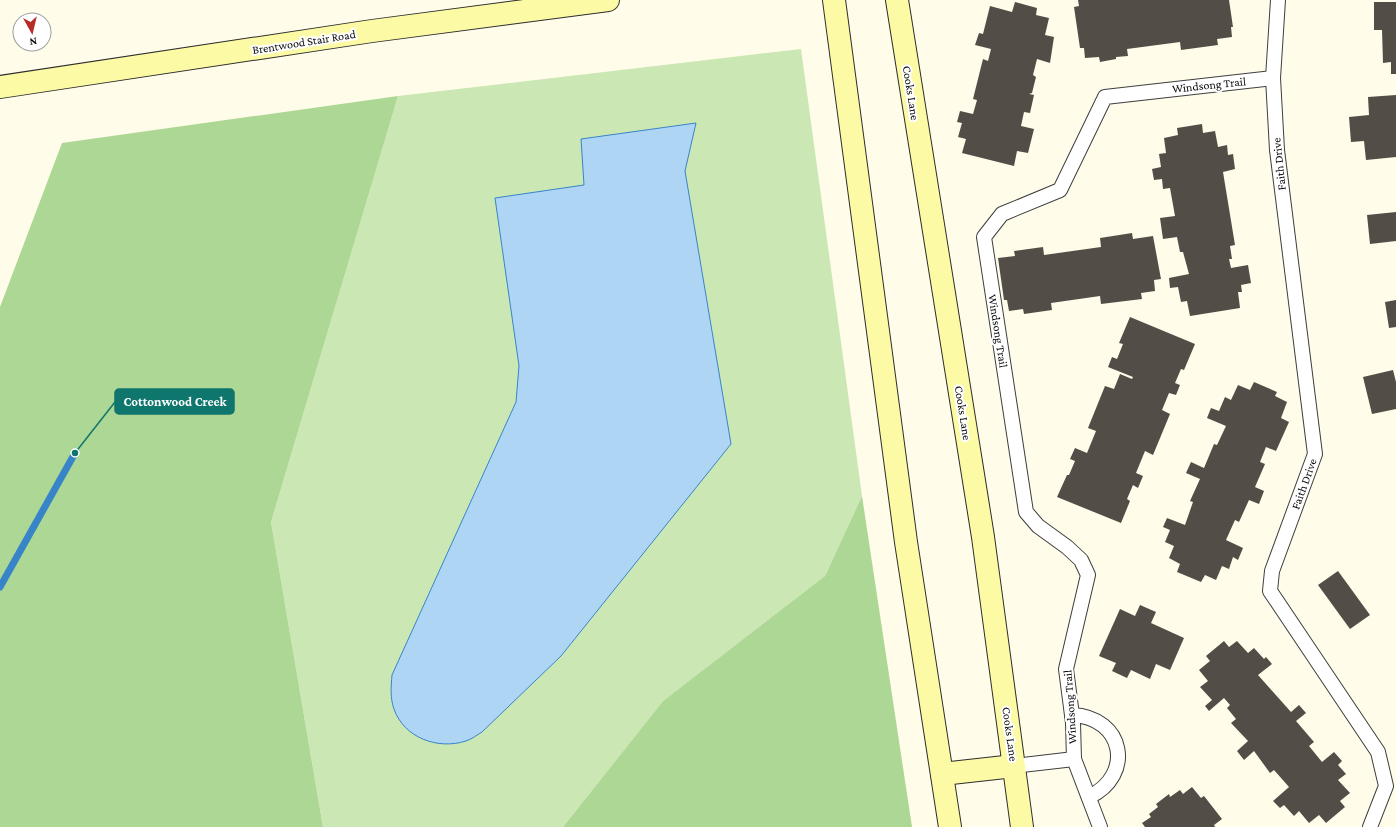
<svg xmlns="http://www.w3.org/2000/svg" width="1396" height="827" font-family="'Crimson Pro',serif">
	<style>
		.green { fill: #cbe7b4 }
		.forest { fill: #add794 }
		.water { fill: #afd5f4; stroke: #3884c9 }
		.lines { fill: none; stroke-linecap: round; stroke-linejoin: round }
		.stream { stroke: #3884c9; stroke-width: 7 }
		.building { fill: #534d47 }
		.service-casing { stroke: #3e3e3e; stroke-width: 16 }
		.secondary-casing { stroke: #2d2d2d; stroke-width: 24 }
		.service { stroke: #fff; stroke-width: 14 }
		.secondary { stroke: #fdfaa5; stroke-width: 22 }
		.labels { text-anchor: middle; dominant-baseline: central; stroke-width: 4; stroke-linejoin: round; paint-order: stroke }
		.street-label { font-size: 12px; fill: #0b0b0b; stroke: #fff }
		.leader { fill: none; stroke: #0f766e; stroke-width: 1.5 }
		.callout-dot { fill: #0f766e; stroke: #fff; stroke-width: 1.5 }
		.callout { fill: #0f766e; stroke: #0f766e; stroke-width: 1.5 }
		.callout-label { font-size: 13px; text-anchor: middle; font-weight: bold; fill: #fff }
	</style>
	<rect width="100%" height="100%" fill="#fffce9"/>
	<polygon class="green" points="801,49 862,496 825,576 663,701 563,827 323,827 271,522 398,96"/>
	<g class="forest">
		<polygon points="398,96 271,522 323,827 0,827 0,307 62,143"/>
		<polygon points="862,496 912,827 563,827 663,701 825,576"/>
	</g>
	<path class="water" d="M 696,123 L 685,171 L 731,444 L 561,656 L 482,732 C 477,735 472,739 466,741 C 438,750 404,738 394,709 C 390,698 391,687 392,675 L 516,402 L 519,366 L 495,198 L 584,185 L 581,139 Z"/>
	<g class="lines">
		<polyline class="stream" points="0,587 75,453"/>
	</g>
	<g class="building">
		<polygon points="1078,0 1229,0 1233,27 1231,27 1232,37 1217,39 1218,45 1181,50 1180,42 1127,49 1128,56 1116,57 1116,59 1100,62 1099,57 1085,58 1084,48 1080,48 1074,7 1079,6"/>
		<polygon points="1015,2 1037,8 1036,15 1049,18 1045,35 1054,37 1050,63 1037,59 1033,75 1036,77 1032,93 1029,94 1034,95 1030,113 1024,112 1021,126 1034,129 1028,153 1017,151 1014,166 962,153 966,139 958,137 962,123 957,122 960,111 973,114 977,100 973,99 983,59 988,61 991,49 975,45 979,33 983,34 990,6 1012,12"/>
		<polygon points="1374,2 1396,2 1396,74 1391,74 1391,62 1383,63 1382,30 1374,30"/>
		<polygon points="1396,95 1396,157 1366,160 1364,141 1351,142 1349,117 1369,115 1368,97"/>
		<polygon points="1202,124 1203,133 1215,131 1218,147 1227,145 1228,155 1233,154 1235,169 1223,172 1235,245 1230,246 1232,259 1229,259 1231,268 1248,265 1251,283 1241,285 1242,292 1238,292 1240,308 1190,316 1187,301 1181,302 1178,287 1170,288 1169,278 1189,274 1183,252 1180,252 1177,237 1163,239 1160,218 1175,216 1170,188 1163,189 1162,179 1154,180 1152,169 1161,167 1159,154 1166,153 1164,138 1178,135 1177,128"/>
		<polygon points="1396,212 1396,241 1370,244 1367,215"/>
		<polygon points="1132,233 1133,239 1153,236 1161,279 1154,280 1155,291 1141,293 1142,299 1101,304 1100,296 1051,303 1052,310 1024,314 1023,309 1009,311 1007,300 1004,300 998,258 1015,256 1014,251 1043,247 1044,255 1101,247 1100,238"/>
		<polygon points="1396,300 1396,327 1389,328 1385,302"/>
		<polygon points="1130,317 1195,344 1184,370 1181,369 1175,383 1180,385 1176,395 1169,393 1162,410 1170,414 1153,455 1145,451 1136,473 1143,476 1138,488 1133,485 1127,499 1130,501 1121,523 1057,497 1067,475 1069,475 1075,461 1070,459 1075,448 1087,453 1096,431 1088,428 1105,386 1114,389 1120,374 1132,379 1133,377 1108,367 1112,357 1117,359 1123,344 1119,343"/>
		<polygon points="1393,370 1396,382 1396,409 1372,414 1363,377"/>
		<polygon points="1254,382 1277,392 1275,396 1287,402 1281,418 1289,422 1276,451 1266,447 1260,462 1265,464 1255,487 1264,491 1259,504 1249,500 1239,522 1235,520 1226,540 1243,548 1238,560 1233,557 1229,569 1222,566 1216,580 1205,575 1201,582 1177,572 1180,564 1169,558 1174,546 1165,542 1170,530 1163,527 1167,518 1185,525 1193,502 1190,501 1200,479 1186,473 1191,462 1204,468 1214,444 1217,445 1226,426 1207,418 1211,408 1219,411 1225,397 1231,400 1238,385 1250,390"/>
		<polygon points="1338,571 1370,615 1350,629 1318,585"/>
		<polygon points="1140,605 1156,612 1151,623 1184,638 1170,670 1156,664 1150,679 1131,670 1127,678 1112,671 1116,663 1099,656 1120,609 1135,616"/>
		<polygon points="1224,641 1229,647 1237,641 1248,653 1254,648 1264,659 1266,657 1272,664 1258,675 1291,712 1299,705 1306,713 1296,721 1314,742 1309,746 1322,762 1334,752 1342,761 1338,765 1346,774 1338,780 1350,793 1340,801 1345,807 1326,823 1319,815 1309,823 1299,811 1294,816 1284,805 1280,808 1273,801 1289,787 1274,770 1270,773 1254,751 1244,760 1237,751 1248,741 1231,723 1236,719 1227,708 1230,705 1224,698 1209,711 1205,706 1212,700 1200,687 1208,681 1199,670 1210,661 1206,656"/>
		<polygon points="1192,787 1201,798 1204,796 1222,819 1214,825 1215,827 1145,827 1142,823 1151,817 1149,814 1158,807 1156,804 1169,794 1170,797 1180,790 1183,794"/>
	</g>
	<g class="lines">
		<defs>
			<g id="service">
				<polyline points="1278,0 1273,78 1277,150 1315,454 1272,571 1270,591 1378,752 1386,786 1370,827"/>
				<path d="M 1072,715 C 1124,717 1135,775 1089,797"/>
				<polyline points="1014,766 1074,759"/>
				<polyline points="1100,827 1074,759 1073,723 1066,669 1088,575 1081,560 1067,547 1038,526 1026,512 984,237 1002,214 1060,190 1105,97 1273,78"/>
			</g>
			<g id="secondary">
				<polyline points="834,0 906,542 950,827"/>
				<polyline points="897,0 983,537 1022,827"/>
				<polyline points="0,87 372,31 608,0"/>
				<polyline points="942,774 1014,766"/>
			</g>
		</defs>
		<use href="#service" class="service-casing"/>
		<use href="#secondary" class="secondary-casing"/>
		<use href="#service" class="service"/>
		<use href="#secondary" class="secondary"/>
	</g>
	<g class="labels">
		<g class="street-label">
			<text transform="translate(304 42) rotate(-9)">Brentwood Stair Road</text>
			<text transform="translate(1209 85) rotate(-6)">Windsong Trail</text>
			<text transform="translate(911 93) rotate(81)">Cooks Lane</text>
			<text transform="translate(1279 164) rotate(-96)">Faith Drive</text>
			<text transform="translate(998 331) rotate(81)">Windsong Trail</text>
			<text transform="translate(963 413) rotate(81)">Cooks Lane</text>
			<text transform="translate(1304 484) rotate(-70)">Faith Drive</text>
			<text transform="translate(1070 707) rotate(-94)">Windsong Trail</text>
			<text transform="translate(1010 734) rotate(82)">Cooks Lane</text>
		</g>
	</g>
	<path class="leader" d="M75 453L115 402"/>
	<circle class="callout-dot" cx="75" cy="453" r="4"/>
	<rect class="callout" x="115" y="389" width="119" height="25" rx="4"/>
	<g class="callout-label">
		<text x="175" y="406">Cottonwood Creek</text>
	</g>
	<g transform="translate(32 32) rotate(172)"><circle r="19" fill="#ffffff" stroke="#9d9d9d"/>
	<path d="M0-3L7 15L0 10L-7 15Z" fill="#b62b27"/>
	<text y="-6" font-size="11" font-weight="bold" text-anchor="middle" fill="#0b0b0b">N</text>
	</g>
</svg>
